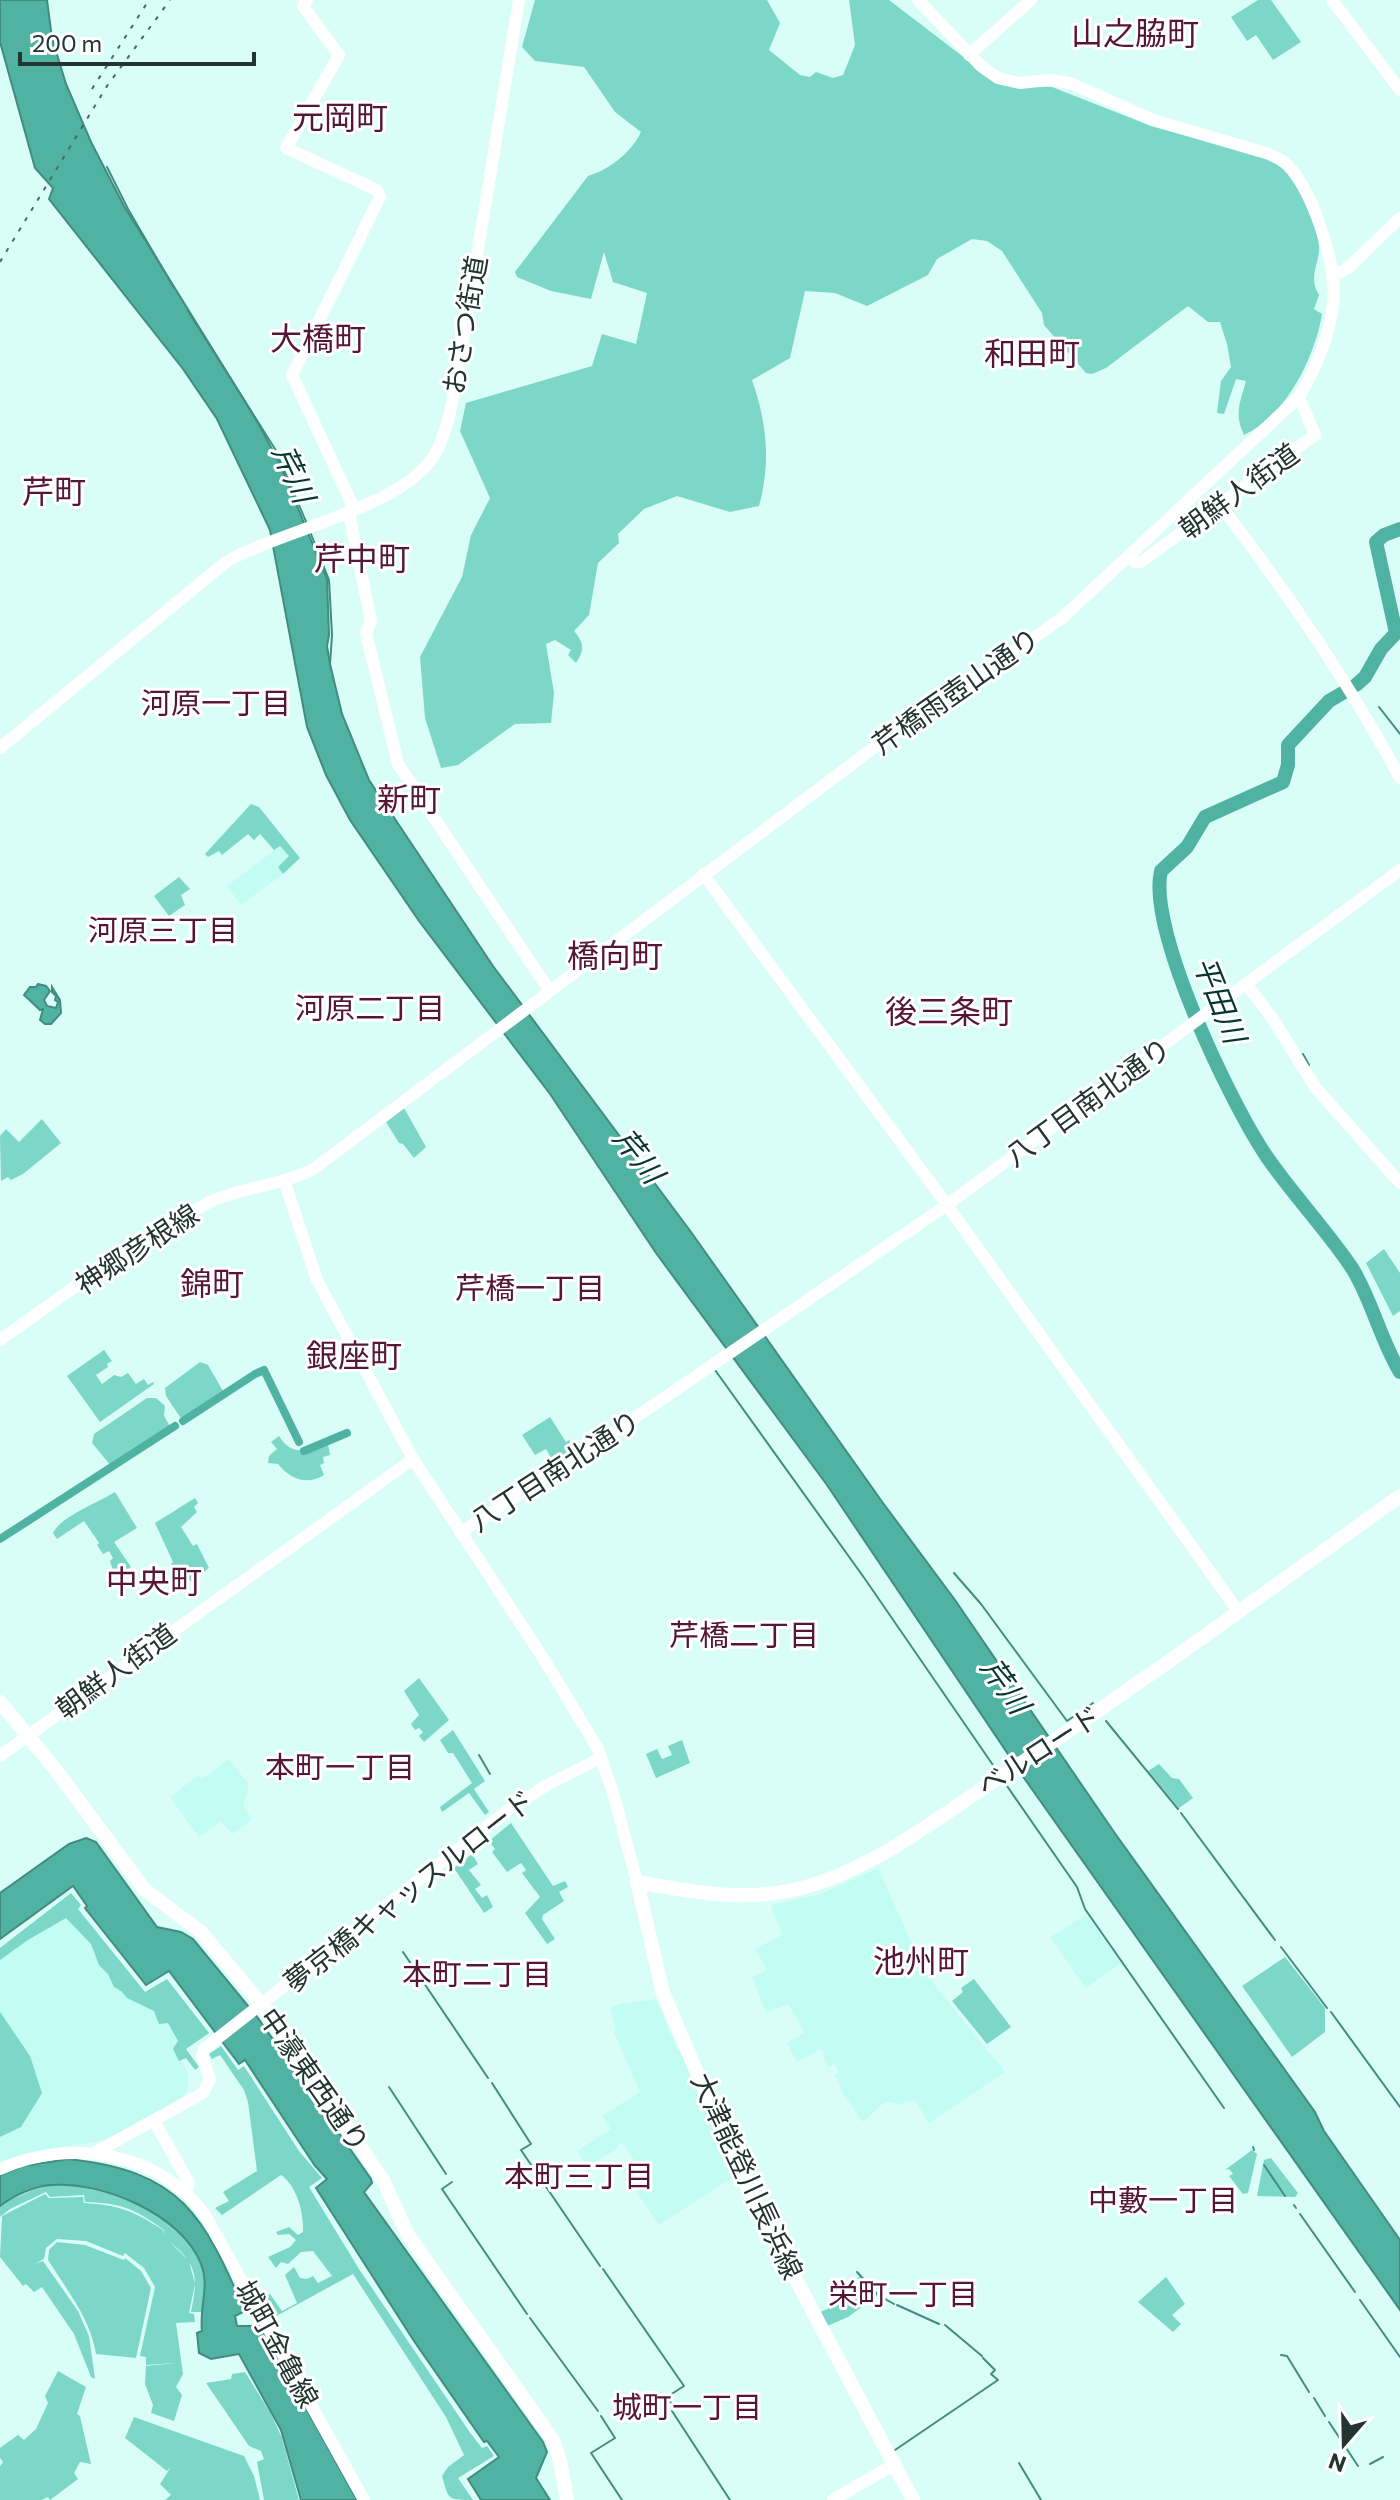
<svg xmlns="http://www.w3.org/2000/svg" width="1400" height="2500" font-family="Commissioner,'Noto Sans JP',sans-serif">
<rect width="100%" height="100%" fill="#d9fef7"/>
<!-- built -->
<g fill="#c3fcf2">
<path d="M280,846L290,857L278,867L283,874L241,905L227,886Z"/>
<path d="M229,1759L249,1785L243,1806L252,1819L232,1834L221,1821L199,1837L170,1797L199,1775L202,1779Z"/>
<path d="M878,1868L925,1973L1005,2072L929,2123L915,2100L899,2104L886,2101L863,2122L844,2095L835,2075L839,2073L835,2064L828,2067L821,2049L797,2062L787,2043L805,2032L788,2004L766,2012L752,1977L767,1970L755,1949L782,1935L771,1905L821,1894Z"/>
<path d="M67,1906L140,1992L184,2033L186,2050L182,2061L188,2075V2086L183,2099L140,2125L100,2141L28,2153L0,2164V1954Z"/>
<path d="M1086,1915L1121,1963L1086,1988L1051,1939L1052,1936Z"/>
<path d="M656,1999L678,2051H681L733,2177L659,2225L622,2170L635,2161L621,2142L615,2150L588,2167L577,2151L611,2129L602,2116L640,2092L614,2032L616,2030L610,2008L620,2004Z"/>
</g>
<!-- green -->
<g fill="#7dd7c8">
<path d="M535,0H767L780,23L769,50L800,75L810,77L816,72L833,78L843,75L855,45L849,0H889L1000,85L1052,87L1151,126L1265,157C1271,159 1278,162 1282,166C1298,179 1321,231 1319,252C1317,267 1309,280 1319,295L1314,309L1322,314C1315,357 1286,416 1244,435C1234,415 1240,402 1246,381L1236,379L1224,414L1217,413L1221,381L1231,367L1227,344L1220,322H1208L1188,306L1106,368L1092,374L1086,373L1044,325L1042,313L1002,251L987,241L972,239L937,259L928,275L867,306L835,293L805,291L790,358L752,380C767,423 771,462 759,506L730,512L677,496L644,509L618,534L619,543L598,563L589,615L574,631C584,643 585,649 576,663L568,655L571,650L555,640L546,644L554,693L551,723L515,724L458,765L441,768L425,718L420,657L462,577L471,535L490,498L460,431L466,403L592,366L602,334L636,344L647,293L613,282L604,252L591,299L551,291L517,277L515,272L588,176C610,169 631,153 641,132L615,112L584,67L535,61L522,47Z"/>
<path d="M1258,0H1271L1301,42L1273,60L1256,35L1247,41L1231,17Z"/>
<path d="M251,804L259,807L300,858L283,874L278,867L289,856L280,846L274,850L260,834L254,840L248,834L222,855L219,851L208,857L205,854Z"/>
<path d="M179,877L190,889L181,895L185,905L169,916L154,896Z"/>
<path d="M404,1108L426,1147L414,1158L403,1144L399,1143L386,1122Z"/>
<path d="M42,1119L61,1143L23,1174L11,1180L8,1177L1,1181L0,1136L6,1129L19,1142Z"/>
<path d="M1384,1249L1400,1273V1311L1393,1316L1366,1263Z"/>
<path d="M104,1350L112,1361L107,1364L108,1367L96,1375L102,1384L114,1375L121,1377L128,1373L136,1384L144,1379L148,1385L153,1382L154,1384L100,1422L67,1376Z"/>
<path d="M200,1362L208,1365L223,1391L182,1420L166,1396L165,1388Z"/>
<path d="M147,1398H156L165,1406L164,1416L170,1426L111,1466L92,1443L94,1434Z"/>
<path d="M550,1417L566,1442L569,1440L577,1452L556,1466L546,1449L535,1455L522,1435Z"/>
<path d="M279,1436C291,1457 309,1451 328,1444L330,1455L323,1457L324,1463L320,1465L324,1475C307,1486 290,1479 278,1464L268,1463L269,1456L277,1449L271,1442Z"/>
<path d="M115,1492L137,1528L114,1542L131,1567L115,1577L110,1561L113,1558L109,1551L103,1554L97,1545L99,1543L84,1521L57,1539L53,1533C61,1516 98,1503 115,1492Z"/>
<path d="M195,1498L198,1503L194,1507L197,1512L181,1527L193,1546L197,1544L209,1568L191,1582L186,1575L180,1578L171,1564L173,1562L155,1523Z"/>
<path d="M419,1678L449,1720L424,1742L419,1736L423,1732L419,1728L415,1730L411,1724L419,1715L404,1691Z"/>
<path d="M453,1730L485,1781L474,1789L489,1812L485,1815L469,1793L442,1812L440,1807L472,1783L453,1753H448L440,1740Z"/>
<path d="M682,1740L690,1763L656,1778L646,1754L657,1749L662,1759L672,1755L668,1746Z"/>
<path d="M1159,1764L1172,1778L1179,1779L1193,1798L1179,1808L1148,1771Z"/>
<path d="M511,1823L553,1886L565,1881L568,1887L559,1892L564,1901L543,1915L542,1919L555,1939L547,1944L525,1913L540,1897L522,1873L526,1870L521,1863L507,1872L492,1852L495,1849L489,1841Z"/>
<path d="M472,1854L478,1864L469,1870L481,1885L475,1889L482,1898L487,1895L493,1907L484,1913L454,1868Z"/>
<path d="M71,1893L81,1905L78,1909L145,1992L167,1979L209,2033L186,2049L199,2067L195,2070L186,2058L179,2061L173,2049L178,2041L168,2023L159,2024L154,2011L127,1998L121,1991L114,1987L108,1974L99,1965L91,1944L66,1918L28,1940L0,1960V1948Z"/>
<path d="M1285,1957L1325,2008V2032L1292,2057L1242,1986Z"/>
<path d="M974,1979L1011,2027L987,2044L952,2001L963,1992L961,1988Z"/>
<path d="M0,2012L30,2056L42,2093L21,2127L0,2137Z"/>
<path d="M221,2046L238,2070L244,2066L299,2151L322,2178L309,2187L359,2269L471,2434L482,2448L487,2446L494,2456L458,2478L473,2500C447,2500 449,2500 442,2476L448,2467L464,2455L446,2417L353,2274L269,2320L258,2300L270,2294L282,2311L297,2303L285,2275L294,2267L300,2278L307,2279L313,2276L318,2283L332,2276L313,2251L301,2252L288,2264L281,2262L276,2268L268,2257L290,2247L296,2240L289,2234L278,2235L276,2232L289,2227L298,2235L303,2232C304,2213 297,2186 281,2175L222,2215L215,2208L229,2201L223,2192L257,2171L248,2102L244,2090L220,2055L212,2059L209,2054Z"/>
<path d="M1252,2150L1257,2154L1248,2193L1243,2194L1229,2176L1233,2174L1229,2169L1225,2170Z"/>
<path d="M1271,2158L1298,2193L1295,2197L1257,2196L1264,2160Z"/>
<path d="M53,2184C105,2187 179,2209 201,2263C208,2279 204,2296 202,2312H191C198,2278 198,2265 170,2242L189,2261L195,2284L189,2313L194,2314L195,2322L176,2323L183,2374L176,2387L182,2395L174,2421L151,2413L153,2405L145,2384L146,2366L175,2363L146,2365V2357L140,2356L155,2287L144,2268L125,2253L123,2256L86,2241L57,2239L46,2248L44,2259L35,2264L43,2261L78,2311L89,2336L95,2379L91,2377L74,2334L42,2287L34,2292L26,2284L23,2286L0,2257L2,2216L45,2194L49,2198L83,2197L84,2203C119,2205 134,2211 163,2230V2234L164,2230C135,2209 122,2203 85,2202L84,2195L50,2197L46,2192L10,2209L0,2217V2206L3,2203L35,2189Z"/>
<path d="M57,2242L85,2245L124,2260L125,2258L141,2271L151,2288L136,2358L96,2354C90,2318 67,2290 48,2260L49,2250Z"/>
<path d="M860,2276L878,2295L848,2317L825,2327L818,2313L850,2299L847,2288Z"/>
<path d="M1166,2277L1185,2304L1172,2315L1181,2324L1173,2332L1138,2302Z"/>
<path d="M58,2371L86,2387L77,2414L80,2416L91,2464L80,2462L74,2473L78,2479L50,2500L48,2497L41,2500H0V2466L3,2462L0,2458V2448L18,2435L24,2440L36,2429L48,2403L45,2396Z"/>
<path d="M245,2372L271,2414L282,2438L299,2500H264L257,2462L264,2459L261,2451L249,2446L206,2383L231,2379L232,2374Z"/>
<path d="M134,2417L244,2456L254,2476L260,2500H165L171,2495L160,2484L171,2467L167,2471L125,2438Z"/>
</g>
<!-- water -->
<g fill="#4fb2a3" stroke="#428c81" stroke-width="2">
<path d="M0,0H47L52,38L66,84L91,142L124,206L254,416L279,462L327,579L329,635L327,646L330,664L342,714L369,780L493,966L691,1232L883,1503L955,1600L1114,1832L1315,2112L1324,2131L1400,2240V2310L1024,1778L827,1485L656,1253L550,1094L419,921L350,820L326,775L307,727L270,530L217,419L183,369L49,199L53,188L35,168L0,42Z"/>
<path d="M38,984L46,986L50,991L44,1000L47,1006L56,1008L58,1002L55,1000L56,996L52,992V987L60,1000L61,1013L51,1024H45L40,1020L43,1009L40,1010L24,995L30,987H36Z"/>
<path d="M86,1838L96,1842L157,1927L181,1932L193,1939L258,2018L371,2179L372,2183L364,2192L543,2442L547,2452L536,2478L550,2500H481L468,2479L499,2457L487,2441L484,2442L414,2341L316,2188L327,2179L315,2166L245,2060L239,2064L169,1971L146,1985L85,1908L87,1906L73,1886L0,1939V1893L69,1844Z"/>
<path d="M68,2159C182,2171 203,2215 245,2311L235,2316L237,2326H260L357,2500H301L281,2430L239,2354L211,2359L199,2353L197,2333L202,2331C199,2308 210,2286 201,2264C182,2214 101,2181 51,2185C34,2186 13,2196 0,2206V2175L23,2166Z"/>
</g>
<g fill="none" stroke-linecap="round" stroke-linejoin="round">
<!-- stream -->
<g stroke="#428c81" stroke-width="2">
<path d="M107,167L128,209L174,288"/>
<path d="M188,311L275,449L307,524"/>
<path d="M311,534L329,580L332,635L330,664"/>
<path d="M1343,693L1345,697"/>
<path d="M1379,707L1400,734"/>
<path d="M1303,1054L1309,1065"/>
<path d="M715,1370L865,1579L995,1768"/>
<path d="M954,1573L981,1604L1067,1721L1093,1703"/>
<path d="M1106,1721L1178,1809"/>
<path d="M479,1755L490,1774"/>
<path d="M1007,1786L1077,1887L1085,1909L1224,2108"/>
<path d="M1181,1813L1275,1940"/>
<path d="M1281,1947L1327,2008"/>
<path d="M403,1952L488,2078"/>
<path d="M1331,2012L1400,2107"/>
<path d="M492,2083L531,2144L521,2150L600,2266"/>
<path d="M389,2087L446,2174"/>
<path d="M1253,2147L1254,2150"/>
<path d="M1264,2165L1285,2196"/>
<path d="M452,2182L442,2189L527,2314"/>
<path d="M1294,2205L1296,2208"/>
<path d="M1300,2214L1355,2292"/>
<path d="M603,2269L684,2386L667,2397L672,2404"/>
<path d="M857,2272L878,2295L894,2304"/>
<path d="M1360,2300L1400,2357"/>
<path d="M897,2305L939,2324"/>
<path d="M530,2318L598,2411"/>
<path d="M945,2325L982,2356"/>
<path d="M1281,2355L1287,2356L1309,2392"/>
<path d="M1314,2398L1325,2416"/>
<path d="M672,2411L730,2500"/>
<path d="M601,2416L615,2438L591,2453L622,2500"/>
<path d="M1329,2422L1358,2466"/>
<path d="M895,2450L998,2380L991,2374L995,2370L983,2358"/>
<path d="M1019,2463L1041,2500"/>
<path d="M1370,2464L1383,2457"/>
</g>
<!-- canal -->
<g stroke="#4fb2a3" stroke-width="8">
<path d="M255,1374L264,1370L299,1442"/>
<path d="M183,1421L252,1376"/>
<path d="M304,1451L347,1433"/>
<path d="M0,1539L175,1426"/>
</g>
<!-- river -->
<g stroke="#4fb2a3" stroke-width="14">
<path d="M1356,685L1365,677L1381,649L1396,633L1376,542L1384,535L1400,529"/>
<path d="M1346,691L1329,701L1288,745V765L1283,782L1205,817L1187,847L1161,871C1147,930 1232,1106 1267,1157C1293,1195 1326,1229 1352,1268C1372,1300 1380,1339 1400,1372"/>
</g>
<!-- secondary -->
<g stroke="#fff" stroke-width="12">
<path d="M307,0L303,6L339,55L286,148L377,190L380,197L292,375L351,502L350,518L371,621L366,633L398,764L549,990"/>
<path d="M1332,0L1400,90"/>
<path d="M969,55L1031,0"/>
<path d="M1332,277L1349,267L1400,218"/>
<path d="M1220,505C1286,591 1349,682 1400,778"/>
<path d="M1129,556L1135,562H1141L1315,435L1299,397"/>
<path d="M0,748L226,562C280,530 404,508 435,454C448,431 452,402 457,377L519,0"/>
<path d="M703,874L939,1194L1238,1611"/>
<path d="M1247,985L1273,1019L1315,1087L1400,1183"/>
<path d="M284,1180L317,1280L413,1459L545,1661L598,1749L614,1796L637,1882"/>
<path d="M0,1340C68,1293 136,1239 210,1202C244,1186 282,1186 315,1168L880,743L1061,619L1299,397C1316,368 1329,338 1333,305C1338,268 1315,199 1292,170C1285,161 1276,157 1266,153L1153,120L1070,83L1049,80L1020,83L998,78L981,66L918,0"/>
<path d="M460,1533L620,1428L947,1205L1400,870"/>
<path d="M0,1756L413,1459"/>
<path d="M154,2121L189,2183L186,2191"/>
<path d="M96,2152L203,2093L210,2079L202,2056L204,2049L508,1810L547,1785L601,1758"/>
<path d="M0,2169C69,2138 159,2151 205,2215L364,2500"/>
<path d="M833,2500L893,2465"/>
</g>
<!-- primary -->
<g stroke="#fff" stroke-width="14">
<path d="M0,1702L56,1770L144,1889L201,1932L262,2005L383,2180L408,2235L553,2440L560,2460L567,2500"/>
<path d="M913,2500L742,2178L663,1993L637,1882C688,1891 740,1902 793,1890C866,1874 932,1822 994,1781C1132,1690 1266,1592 1400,1496"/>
</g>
<!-- rail -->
<g stroke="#4e6661" stroke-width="2" stroke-dasharray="4 8" stroke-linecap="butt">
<path d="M92,89L149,0"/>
<path d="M0,262L107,86L170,0"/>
</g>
</g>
<g text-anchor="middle" stroke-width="6" stroke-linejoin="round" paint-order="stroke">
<!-- street labels -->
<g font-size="28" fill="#223531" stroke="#fff">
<text transform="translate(465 325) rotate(-80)" y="10">おさつ街道</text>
<text transform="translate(1239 491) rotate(-36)" y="10">朝鮮人街道</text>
<text transform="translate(956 691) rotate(-35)" y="10">芹橋雨壺山通り</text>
<text transform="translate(1088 1102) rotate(-36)" y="10">八丁目南北通り</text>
<text transform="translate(137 1249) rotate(-33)" y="10">神郷彦根線</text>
<text transform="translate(555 1471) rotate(-33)" y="10">八丁目南北通り</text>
<text transform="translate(116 1671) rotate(-36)" y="10">朝鮮人街道</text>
<text transform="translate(1039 1751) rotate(-33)" y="10">ベルロード</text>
<text transform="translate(409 1891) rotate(-38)" y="10">夢京橋キャッスルロード</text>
<text transform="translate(314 2080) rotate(55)" y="10">中濠東西通り</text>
<text transform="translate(747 2176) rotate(65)" y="10">大津能登川長浜線</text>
<text transform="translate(277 2344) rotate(61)" y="10">城町金亀線</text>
</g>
<!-- water labels -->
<g font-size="30" font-style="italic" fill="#063630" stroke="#fff">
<text transform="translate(293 474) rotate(66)" y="10">芹川</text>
<text transform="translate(1219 1000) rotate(68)" y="10">平田川</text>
<text transform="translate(638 1156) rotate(52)" y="10">芹川</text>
<text transform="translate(1005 1686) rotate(55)" y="10">芹川</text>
</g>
<!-- neighbourhood labels -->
<g font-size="30" fill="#551638" stroke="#fff">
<text x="216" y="714">河原一丁目</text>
<text x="163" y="941">河原三丁目</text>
<text x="370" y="1019">河原二丁目</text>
<text x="530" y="1299">芹橋一丁目</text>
<text x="744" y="1646">芹橋二丁目</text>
<text x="340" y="1778">本町一丁目</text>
<text x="477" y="1985">本町二丁目</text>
<text x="579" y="2187">本町三丁目</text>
<text x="1163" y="2211">中藪一丁目</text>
<text x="903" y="2305">栄町一丁目</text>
<text x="687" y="2418">城町一丁目</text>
</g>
<!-- quarter labels -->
<g font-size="32" fill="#551638" stroke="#fff">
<text x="1135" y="45">山之脇町</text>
<text x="340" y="129">元岡町</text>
<text x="318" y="350">大橋町</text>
<text x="1032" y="365">和田町</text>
<text x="54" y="503">芹町</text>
<text x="362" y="570">芹中町</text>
<text x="409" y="811">新町</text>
<text x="615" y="967">橋向町</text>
<text x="949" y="1023">後三条町</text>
<text x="212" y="1295">錦町</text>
<text x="354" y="1367">銀座町</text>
<text x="154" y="1593">中央町</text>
<text x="921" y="1973">池州町</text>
</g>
</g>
<!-- north arrow -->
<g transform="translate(1344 2444) rotate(200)" stroke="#ffffff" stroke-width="6" paint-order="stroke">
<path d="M0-6L14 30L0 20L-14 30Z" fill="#223531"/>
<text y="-12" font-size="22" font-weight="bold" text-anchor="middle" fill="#223531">N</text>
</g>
<!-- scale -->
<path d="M20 52v12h234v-12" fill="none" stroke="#223531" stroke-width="4"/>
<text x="32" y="52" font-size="24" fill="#223531" stroke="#ffffff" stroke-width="6" paint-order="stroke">200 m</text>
</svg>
